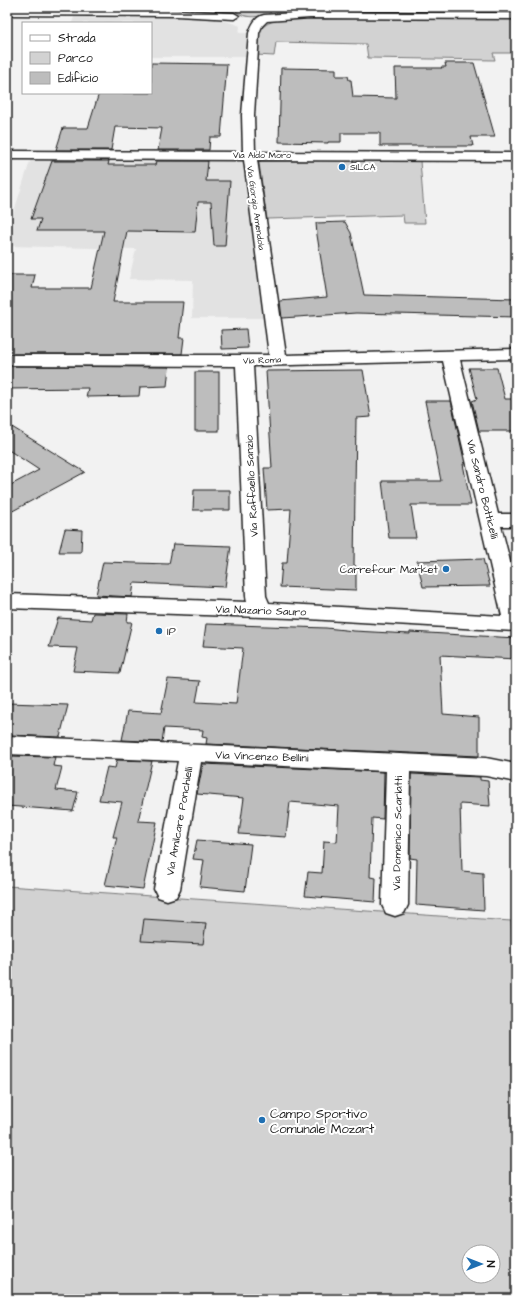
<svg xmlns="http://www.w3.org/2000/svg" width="523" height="1306" font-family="'Architects Daughter',sans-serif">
<rect width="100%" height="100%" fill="#f2f2f2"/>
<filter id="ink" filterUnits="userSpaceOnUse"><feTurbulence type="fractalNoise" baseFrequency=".025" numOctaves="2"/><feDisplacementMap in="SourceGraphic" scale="8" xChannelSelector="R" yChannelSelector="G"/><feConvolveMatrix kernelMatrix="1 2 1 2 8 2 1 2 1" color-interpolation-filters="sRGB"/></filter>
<g filter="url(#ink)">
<!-- built -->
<g fill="#e2e2e2">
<path d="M74,17L210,18L222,20L238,25L240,26L239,33H254L252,57H151V23H72Z"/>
<path d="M32,155H248L271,318H192L193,280L129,279L136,249L7,246V233Z"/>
</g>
<!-- green -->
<g fill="#d2d2d2" stroke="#777" fill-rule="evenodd">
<path d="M242,7H265L271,10V12C263,18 243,19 236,11Z"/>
<path d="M298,18L516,19V53H493L495,60L368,58L366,44L276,42L274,56L256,55C256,49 256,42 258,36C262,19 284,19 298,18Z"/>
<path d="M264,158L420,161L425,223H404L403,215L267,219L259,163Z"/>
<path d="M7,886L511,921L516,988V1299H7ZM469,1252H493V1276H469Z"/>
</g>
<!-- building -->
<g fill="#bdbdbd" stroke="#1c1c1c">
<path d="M151,63L227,64L221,137H210L209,150H158L162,128L115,127L111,150H56L63,128H88L99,93H151Z"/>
<path d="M445,63H474L495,137H471L473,146H380V133H341V142H328V143L279,142L281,68L336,69V76H348L349,80H351L353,97L396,98L395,68H442L441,67H446Z"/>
<path d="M52,161H109L108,165H155L156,161H208L206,181H230L225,246H214L211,202H198L195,232L127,231L113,302H183L179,338H184L182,354H7V286L10,275H35L32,288H91L104,231H37L41,219H31Z"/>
<path d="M345,222L351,233L364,295L516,299V317L356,313L282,318L280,301L327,297L317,235L316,223Z"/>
<path d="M246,329L248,348L222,349L221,330Z"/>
<path d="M7,366L169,367L167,386L140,387L139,396L86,397L88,388L7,389Z"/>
<path d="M469,368H497L505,399H516V431H479L472,401L477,399Z"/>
<path d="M363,370L371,417L356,418L354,565L356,566V590L280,587L282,563H287L291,509L267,510L264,468H272L266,371Z"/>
<rect x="195" y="372" width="24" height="59"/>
<path d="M425,401H451L465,464H463L471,505H411L416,538H389L382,481H441Z"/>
<path d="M7,424L85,472L7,514V487L39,470L7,449Z"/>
<path d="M194,490H230V510H193Z"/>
<path d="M65,529L82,530L81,552H59Z"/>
<path d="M173,544L231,546L225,587L134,583L132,597L96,595L103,562L169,564Z"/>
<path d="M483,559L490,586L423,587L417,561Z"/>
<path d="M93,613L128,614L127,622H132L120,673L73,671L78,648L49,647L58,618L91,620Z"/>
<path d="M206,624L326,628L354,631L410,634V632L516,638V659L440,655L443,714L479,717V756L206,744L207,738L202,737L203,730L164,728L162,742L122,740L128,711L161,713L168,679L200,681L196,702L236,704L243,648L203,646Z"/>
<path d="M7,703L68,705L60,737L7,735Z"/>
<path d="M7,756L55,757L53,766L62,767L56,790L78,792L73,811L7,806Z"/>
<path d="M117,760L152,761L138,821L157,822L143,889L105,885L117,837H113L122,802L99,800L107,767L115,768Z"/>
<path d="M203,764L384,772L383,819L372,818L370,877L376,878L375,902L305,896L308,872L322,873L324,841L337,842L339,806L290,802L286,837L239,834L244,798L197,794Z"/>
<path d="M411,774L480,777V780L488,781L490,806L460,804L462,871L483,873L484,910L416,905L417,859L410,858Z"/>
<path d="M197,840L251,844L245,891L200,887L204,860L193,859Z"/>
<path d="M144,919L206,923L203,944L141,941Z"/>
</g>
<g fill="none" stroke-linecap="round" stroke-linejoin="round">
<defs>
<g id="minor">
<path d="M7,9L177,10L234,13L239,16L234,19L177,16L7,15Z"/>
<path d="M310,12L516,13V19L310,18L267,21L262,26L259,33L254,115L255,152L516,153V161L257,160L286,355L516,349V359L460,360L498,514H516V526H501L516,585V631L291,618L7,608V594L247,602L246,596L236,366L7,365V355H269L244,160L7,159V151L243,152L242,115L249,33C252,25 255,17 264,15ZM443,361L502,616L269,603L266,596L253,366Z"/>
<path d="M7,736L486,758L516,764V782L486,776L410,772L408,905L404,913L395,916L386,913L382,905L386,771L201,762L180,889L176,897L167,900L158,897L154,889L178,761L7,754Z"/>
</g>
</defs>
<!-- minor casing -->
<use href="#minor" stroke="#1c1c1c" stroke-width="3"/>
<!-- minor -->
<use href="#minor" fill="#fff" fill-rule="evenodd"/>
</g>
</g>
<!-- markers -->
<g fill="#1f6fb2" stroke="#fff" stroke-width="1.5">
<circle cx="342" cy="167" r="4"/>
<circle cx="446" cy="569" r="4"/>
<circle cx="159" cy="631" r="4"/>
<circle cx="262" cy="1120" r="4"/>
</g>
<g text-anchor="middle" stroke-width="4" stroke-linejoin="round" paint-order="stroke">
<!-- far-street labels -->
<g font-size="9" fill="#1c1c1c" stroke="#fff">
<text x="262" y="158">Via Aldo Moro</text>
<text transform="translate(256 208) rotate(82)" y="3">Via Giorgio Amendola</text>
<text transform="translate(262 360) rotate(-2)" y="3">Via Roma</text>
</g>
<!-- far-poi labels -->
<g font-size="9" fill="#1c1c1c" stroke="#fff" text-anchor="start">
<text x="350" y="170">SILCA</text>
</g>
<!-- street labels -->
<g font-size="11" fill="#1c1c1c" stroke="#fff">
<text transform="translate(251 486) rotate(-93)" y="4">Via Raffaello Sanzio</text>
<text transform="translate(483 489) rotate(76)" y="4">Via Sandro Botticelli</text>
<text transform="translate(261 610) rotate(2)" y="4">Via Nazario Sauro</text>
<text transform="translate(262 756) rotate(2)" y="4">Via Vincenzo Bellini</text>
<text transform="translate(179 821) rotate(-80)" y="4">Via Amilcare Ponchielli</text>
<text transform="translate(397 833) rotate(-89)" y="4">Via Domenico Scarlatti</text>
</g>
<!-- poi labels -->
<g font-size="11" fill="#1c1c1c" stroke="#fff" text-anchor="end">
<text x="438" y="573">Carrefour Market</text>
<text x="167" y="635" text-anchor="start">IP</text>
</g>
<!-- near-poi labels -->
<g font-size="13" fill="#1c1c1c" stroke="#fff" text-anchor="start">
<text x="270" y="1118">Campo Sportivo<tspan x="270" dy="15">Comunale Mozart</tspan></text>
</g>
</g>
<!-- margin -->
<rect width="523" height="1306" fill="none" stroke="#fff" stroke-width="24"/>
<rect x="12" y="12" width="499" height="1282" fill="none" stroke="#1c1c1c" stroke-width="1.5" filter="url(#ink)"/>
<!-- legend -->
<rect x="22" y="22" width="130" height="72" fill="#ffffff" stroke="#a4a4a4"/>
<rect x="30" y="35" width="20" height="6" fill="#ffffff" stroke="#a4a4a4"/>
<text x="58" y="42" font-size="12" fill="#1c1c1c">Strada</text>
<rect x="30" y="52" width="20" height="12" fill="#d2d2d2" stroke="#a4a4a4"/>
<text x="58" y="62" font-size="12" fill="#1c1c1c">Parco</text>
<rect x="30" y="72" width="20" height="12" fill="#bdbdbd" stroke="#a4a4a4"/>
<text x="58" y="82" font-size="12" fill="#1c1c1c">Edificio</text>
<!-- north arrow -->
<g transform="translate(481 1264) rotate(90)"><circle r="19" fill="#ffffff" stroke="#a4a4a4"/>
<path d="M0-3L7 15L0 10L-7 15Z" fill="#1f6fb2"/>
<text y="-6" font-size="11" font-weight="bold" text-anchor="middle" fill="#1c1c1c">N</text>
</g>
</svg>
